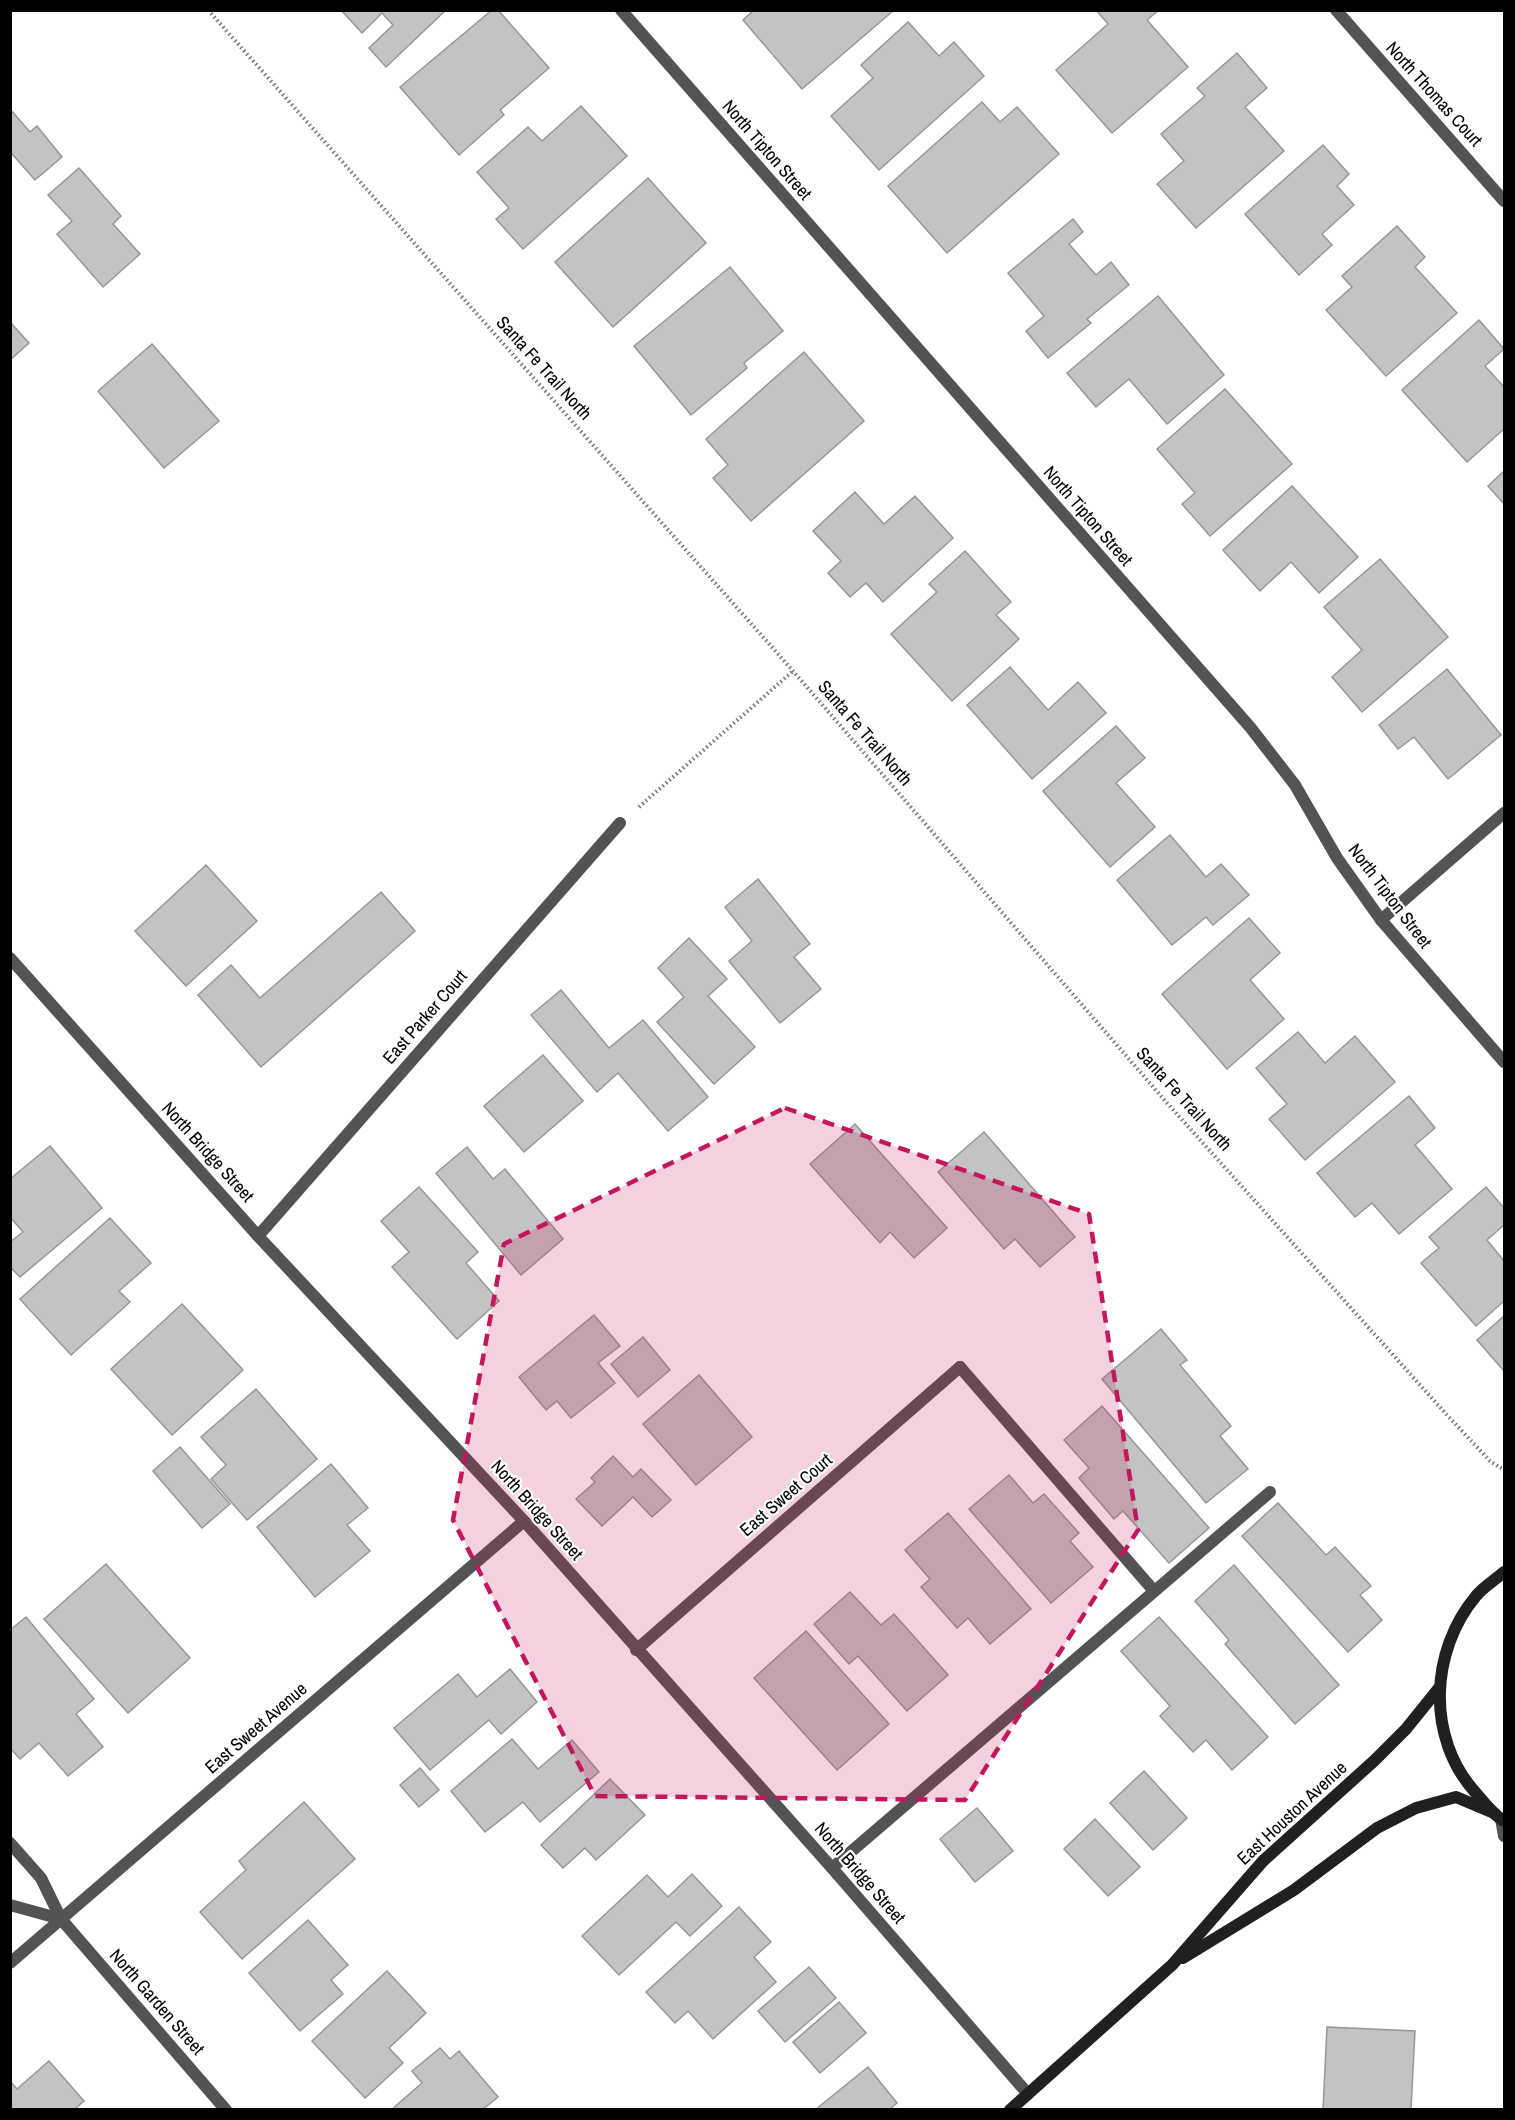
<svg xmlns="http://www.w3.org/2000/svg" width="1515" height="2120" font-family="'Archivo Narrow',sans-serif">
<rect width="100%" height="100%" fill="#fff"/>
<!-- building -->
<g fill="#c3c3c3" stroke="#979797" stroke-width="1.5">
<path d="M341,10H446L386,67L369,48L393,25L382,13L362,33Z"/>
<path d="M492,10H498L549,68L500,110L504,115L459,155L400,87Z"/>
<path d="M754,10H894L802,89L743,20Z"/>
<path d="M1096,10H1159L1147,20L1188,67L1112,133L1056,70L1108,24Z"/>
<path d="M908,22L939,56L954,42L984,76L879,170L831,116L873,78L861,65Z"/>
<path d="M1237,53L1267,88L1245,107L1284,151L1196,228L1157,184L1184,161L1161,134L1205,96L1197,88Z"/>
<path d="M982,102L1000,122L1017,107L1059,154L947,253L888,186Z"/>
<path d="M581,106L627,156L523,249L496,219L509,208L477,172L528,127L542,141Z"/>
<path d="M10,109L30,132L37,126L62,157L35,180L12,154L10,155Z"/>
<path d="M1323,145L1349,174L1337,186L1354,205L1322,234L1332,245L1299,275L1245,214Z"/>
<path d="M79,168L121,216L113,224L140,254L103,287L57,234L72,221L48,195Z"/>
<path d="M648,178L706,243L613,327L555,262Z"/>
<path d="M1073,219L1083,232L1069,244L1096,275L1111,262L1129,285L1087,319L1091,323L1048,358L1026,331L1044,316L1008,273Z"/>
<path d="M1397,226L1425,257L1415,267L1457,313L1386,376L1326,310L1352,287L1342,276Z"/>
<path d="M730,267L783,331L744,363L747,368L691,415L634,346Z"/>
<path d="M1158,296L1224,375L1167,424L1129,379L1096,407L1067,373Z"/>
<path d="M1479,320L1504,349L1485,366L1504,387V429L1467,462L1402,390Z"/>
<path d="M10,322L29,343L10,360Z"/>
<path d="M152,344L219,421L164,468L98,391Z"/>
<path d="M804,352L864,421L751,521L713,478L728,465L706,439Z"/>
<path d="M1225,389L1292,464L1210,536L1182,504L1195,493L1157,449Z"/>
<path d="M1504,471V504L1488,486Z"/>
<path d="M1292,486L1358,557L1319,593L1291,562L1260,591L1223,550Z"/>
<path d="M855,492L884,524L915,496L953,538L883,602L866,583L850,597L828,573L841,561L813,531Z"/>
<path d="M965,551L1011,602L996,615L1019,639L952,701L891,634L937,592L929,584Z"/>
<path d="M1380,559L1448,637L1362,712L1332,677L1362,650L1324,607Z"/>
<path d="M1010,667L1048,710L1078,682L1106,713L1032,779L967,705Z"/>
<path d="M1447,669L1501,735L1448,779L1414,737L1398,749L1379,725Z"/>
<path d="M1116,726L1145,758L1116,783L1155,827L1110,867L1043,791Z"/>
<path d="M1170,835L1206,877L1221,864L1249,895L1213,925L1206,917L1172,945L1117,880Z"/>
<path d="M206,865L257,921L186,986L135,931Z"/>
<path d="M758,879L810,944L794,957L821,989L780,1023L729,961L752,941L725,907Z"/>
<path d="M381,892L415,931L261,1067L198,995L231,965L260,998Z"/>
<path d="M1249,918L1280,953L1250,980L1284,1019L1227,1069L1162,994Z"/>
<path d="M689,938L727,979L708,996L755,1047L714,1084L657,1022L684,997L658,968Z"/>
<path d="M561,990L609,1048L643,1020L708,1097L668,1131L618,1073L597,1092L531,1015Z"/>
<path d="M1298,1032L1325,1063L1355,1036L1395,1082L1305,1160L1269,1119L1287,1104L1256,1068Z"/>
<path d="M543,1055L583,1101L524,1152L484,1106Z"/>
<path d="M1409,1096L1435,1128L1415,1145L1452,1189L1399,1234L1372,1203L1355,1217L1317,1173Z"/>
<path d="M855,1124L947,1228L914,1258L890,1232L880,1243L810,1164Z"/>
<path d="M984,1132L1075,1237L1040,1267L1015,1239L1004,1249L938,1172Z"/>
<path d="M50,1146L102,1208L20,1277L10,1267V1242L23,1232L10,1217V1179Z"/>
<path d="M467,1147L493,1179L505,1169L563,1239L521,1275L436,1173Z"/>
<path d="M419,1187L478,1252L466,1263L499,1301L457,1339L392,1267L409,1252L381,1221Z"/>
<path d="M1486,1187L1504,1208V1225L1487,1240L1504,1261V1301L1476,1326L1421,1263L1439,1248L1429,1237Z"/>
<path d="M110,1218L151,1263L119,1291L130,1302L71,1355L20,1299Z"/>
<path d="M182,1304L243,1370L172,1435L111,1369Z"/>
<path d="M594,1315L620,1346L598,1363L615,1383L571,1418L557,1401L546,1410L519,1377Z"/>
<path d="M1504,1316V1371L1477,1340Z"/>
<path d="M1161,1329L1187,1360L1180,1365L1231,1426L1220,1436L1248,1469L1206,1503L1102,1379Z"/>
<path d="M643,1337L670,1370L638,1397L611,1364Z"/>
<path d="M699,1375L752,1437L696,1485L643,1424Z"/>
<path d="M256,1389L317,1459L247,1520L211,1479L226,1465L201,1437Z"/>
<path d="M1102,1406L1209,1528L1169,1563L1123,1511L1114,1519L1079,1478L1089,1468L1064,1440Z"/>
<path d="M180,1447L230,1504L202,1528L153,1471Z"/>
<path d="M613,1456L633,1477L641,1469L671,1500L652,1517L633,1497L602,1526L576,1499L595,1482L591,1478Z"/>
<path d="M331,1464L368,1508L347,1525L370,1551L315,1597L257,1527Z"/>
<path d="M1009,1475L1033,1503L1044,1494L1079,1533L1070,1541L1093,1567L1051,1603L969,1509Z"/>
<path d="M1278,1503L1326,1555L1335,1547L1371,1586L1360,1595L1382,1620L1348,1652L1242,1536Z"/>
<path d="M948,1513L1031,1609L990,1644L968,1618L957,1628L921,1587L930,1579L905,1550Z"/>
<path d="M106,1564L190,1658L128,1713L44,1619Z"/>
<path d="M1234,1565L1339,1685L1295,1724L1225,1644L1229,1640L1195,1601Z"/>
<path d="M850,1592L881,1625L894,1614L948,1675L907,1711L858,1656L849,1664L814,1624Z"/>
<path d="M26,1617L94,1699L76,1714L103,1747L68,1776L39,1743L20,1759L10,1748V1630Z"/>
<path d="M1159,1617L1268,1737L1232,1770L1206,1740L1193,1752L1160,1716L1170,1706L1121,1651Z"/>
<path d="M806,1631L889,1724L837,1770L754,1678Z"/>
<path d="M510,1669L537,1702L501,1734L489,1720L430,1770L394,1728L458,1674L477,1697Z"/>
<path d="M512,1739L538,1769L572,1740L599,1772L540,1822L523,1802L485,1832L451,1791Z"/>
<path d="M420,1768L439,1790L419,1807L400,1785Z"/>
<path d="M1144,1771L1187,1818L1153,1850L1110,1803Z"/>
<path d="M610,1779L645,1815L596,1860L585,1848L563,1868L541,1845Z"/>
<path d="M304,1802L355,1859L242,1959L200,1912L246,1870L239,1861Z"/>
<path d="M977,1808L1013,1851L975,1882L940,1839Z"/>
<path d="M1095,1819L1140,1867L1108,1896L1064,1849Z"/>
<path d="M692,1874L722,1906L690,1936L676,1922L619,1975L582,1936L647,1875L668,1897Z"/>
<path d="M739,1907L771,1942L754,1957L776,1982L713,2039L688,2011L675,2023L646,1992Z"/>
<path d="M308,1920L348,1965L331,1980L343,1994L300,2031L249,1973Z"/>
<path d="M809,1967L836,1998L785,2042L758,2011Z"/>
<path d="M387,1971L426,2013L389,2048L403,2063L365,2098L312,2041Z"/>
<path d="M839,2002L866,2033L820,2073L793,2042Z"/>
<path d="M1327,2027L1415,2031L1411,2110H1323Z"/>
<path d="M440,2048L450,2059L459,2051L498,2097L482,2110H391L422,2083L412,2071Z"/>
<path d="M49,2061L84,2101L74,2110H10V2081L17,2089Z"/>
<path d="M868,2067L897,2103L889,2110H815Z"/>
</g>
<g fill="none" stroke-linecap="round" stroke-linejoin="round">
<!-- path -->
<g stroke="#757575" stroke-width="4" stroke-dasharray="1.5 3" stroke-linecap="butt">
<path d="M208,10L793,671L1167,1103L1447,1415L1490,1461L1504,1470"/>
<path d="M639,807L793,671"/>
</g>
<!-- service -->
<g stroke="#535353" stroke-width="12">
<path d="M960,1367L1154,1591"/>
<path d="M832,1868L1270,1492"/>
</g>
<!-- minor -->
<g stroke="#535353" stroke-width="12">
<path d="M621,10L1250,727L1295,785L1337,858L1381,920L1504,1062"/>
<path d="M1336,10L1504,201"/>
<path d="M1381,920L1504,813"/>
<path d="M258,1236L620,823"/>
<path d="M636,1650L960,1367"/>
<path d="M1501,1819L1504,1836"/>
<path d="M10,1843L41,1878L61,1919L226,2110"/>
<path d="M10,1905L61,1919"/>
<path d="M10,1963L524,1521"/>
</g>
<!-- tertiary -->
<path stroke="#535353" stroke-width="12" d="M10,958L258,1236L524,1521L832,1868L1028,2094"/>
<!-- secondary -->
<g stroke="#202020" stroke-width="12">
<path d="M1504,1572C1495,1580 1483,1587 1476,1596C1430,1651 1426,1737 1475,1792C1484,1802 1492,1814 1504,1821"/>
<path d="M1183,1958L1294,1890L1377,1828L1416,1808L1456,1797L1494,1813"/>
<path d="M1010,2110L1172,1965L1263,1861L1375,1760L1406,1729L1439,1688"/>
</g>
</g>
<!-- marked area -->
<path fill="#c2185b" fill-opacity="0.2" stroke="#c2185b" stroke-width="4.5" stroke-dasharray="12 8" stroke-linejoin="round" d="M785,1108L1089,1214L1138,1530L965,1800L595,1796L453,1520L504,1244Z"/>
<g text-anchor="middle" stroke-width="4.5" stroke-linejoin="round" paint-order="stroke">
<!-- street labels -->
<g font-size="18" fill="#000" stroke="#fff">
<text transform="translate(1434 94) rotate(48)" y="6">North Thomas Court</text>
<text transform="translate(767 150) rotate(49)" y="6">North Tipton Street</text>
<text transform="translate(544 368) rotate(48)" y="6">Santa Fe Trail North</text>
<text transform="translate(1088 516) rotate(49)" y="6">North Tipton Street</text>
<text transform="translate(865 733) rotate(49)" y="6">Santa Fe Trail North</text>
<text transform="translate(1390 896) rotate(53)" y="6">North Tipton Street</text>
<text transform="translate(425 1017) rotate(-49)" y="6">East Parker Court</text>
<text transform="translate(1184 1099) rotate(48)" y="6">Santa Fe Trail North</text>
<text transform="translate(208 1152) rotate(48)" y="6">North Bridge Street</text>
<text transform="translate(786 1495) rotate(-41)" y="6">East Sweet Court</text>
<text transform="translate(537 1510) rotate(48)" y="6">North Bridge Street</text>
<text transform="translate(256 1728) rotate(-41)" y="6">East Sweet Avenue</text>
<text transform="translate(1292 1813) rotate(-43)" y="6">East Houston Avenue</text>
<text transform="translate(860 1873) rotate(49)" y="6">North Bridge Street</text>
<text transform="translate(157 2002) rotate(49)" y="6">North Garden Street</text>
</g>
</g>
<!-- border -->
<rect width="1515" height="2120" fill="none" stroke="#000000" stroke-width="24"/>
</svg>
